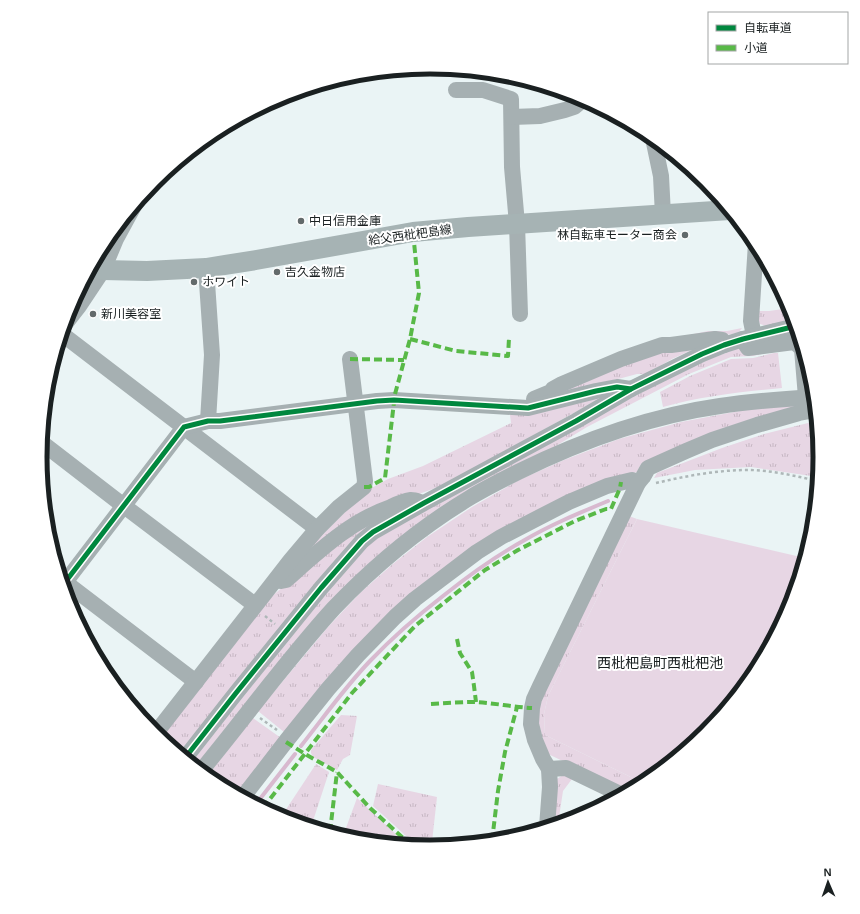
<svg xmlns="http://www.w3.org/2000/svg" width="860" height="914" font-family="Arial,'Noto Sans JP',sans-serif">
<defs>
<pattern id="grass-tufts" width="24" height="20" patternUnits="userSpaceOnUse"><rect width="24" height="20" fill="#e7d6e4"/><path d="M3 7l-1-3M5 7V3M7 7l1-3M15 17l-1-3M17 17v-4M19 17l1-3" fill="none" stroke="#c6b7c3"/></pattern>
</defs>
<rect width="100%" height="100%" fill="#eaf4f5"/>
<!-- grass -->
<g fill="url(#grass-tufts)">
<path d="M790,308L794,319L766,326L760,324L755,311H769Z"/>
<path d="M742,328L738,333C722,336 706,336 689,335L708,331H727Z"/>
<path d="M670,346L694,349L672,359L646,374H637L622,378L552,394Z"/>
<path d="M741,347L787,348L753,356L731,357L689,374L587,427L400,541L197,768L190,762L296,627L370,542L414,514L687,368Z"/>
<path d="M774,353H778L782,388C743,392 702,396 663,407L660,392L690,376L731,359L753,358Z"/>
<path d="M610,393L441,486L419,494L293,564L366,491L388,479L423,466L511,423L510,415Z"/>
<path d="M799,405L641,464L637,472L604,482L475,549L284,732L258,711L328,627L360,593L394,563L427,537L472,507L519,480L564,460L619,439L681,422L750,409Z"/>
<path d="M816,421L820,457L818,477L751,467L695,470L654,478L657,473L722,448L764,434Z"/>
<path d="M396,509L180,754L158,736L265,602L347,533Z"/>
<path d="M629,516L637,519L548,696L544,714L545,735L643,783L627,792L546,753L538,720V709L543,692Z"/>
<path d="M341,715L357,716L350,755L343,759L337,770L313,757L311,753V750Z"/>
<path d="M253,718L281,738L241,796L213,781L207,776Z"/>
<path d="M316,764L329,772L311,827L281,817Z"/>
<path d="M565,774L572,779L563,791L558,824L550,826L555,780Z"/>
<path d="M378,784L437,797L432,842L426,846L417,844L405,835L373,806Z"/>
<path d="M357,798L400,838L397,844L354,839L343,836Z"/>
</g>
<!-- park -->
<path fill="#e7d6e4" d="M637,519L805,558L790,606L754,674L706,733L646,781L643,783L545,735L544,714L548,696Z"/>
<g fill="none" stroke-linecap="round" stroke-linejoin="round">
<!-- stream -->
<g stroke="#d8b9cf" stroke-width="4">
<path d="M301,746C324,717 345,687 370,661C393,637 417,616 443,596C468,576 494,557 523,541C550,525 579,513 608,501"/>
<path d="M256,804L295,754"/>
</g>
<!-- path -->
<g stroke="#aeb7b8" stroke-width="2.5" stroke-dasharray="3 3" stroke-linecap="butt">
<path d="M656,483C686,476 717,470 748,470C771,470 795,476 818,481"/>
<path d="M265,616L275,624"/>
<path d="M260,718L277,730"/>
</g>
<!-- minor -->
<g stroke="#a6b0b2" stroke-width="16">
<path d="M456,90H483L511,99L512,167L517,224L520,314"/>
<path d="M512,117L540,116L565,110L574,107L580,102L582,98"/>
<path d="M653,138L661,176L663,215"/>
<path d="M206,268L212,355L208,421"/>
<path d="M65,324L79,306L103,270L116,239L134,206"/>
<path d="M62,334L317,529"/>
<path d="M754,336L751,321L756,243"/>
<path d="M743,339L746,345L748,348L794,342L798,345L802,349L806,397"/>
<path d="M534,399L551,392L553,389L562,384L621,359L662,345H671L715,339L722,340L724,345"/>
<path d="M41,442L124,506L255,605"/>
<path d="M61,579L196,682"/>
<path d="M281,581L286,580C318,552 350,521 391,507C397,504 404,501 411,500C414,500 417,501 420,502"/>
<path d="M63,585L184,427L208,421H220L377,401L394,400L528,408L596,391L617,387L631,389"/>
<path d="M155,734L290,561L317,529L339,507L364,487L365,481L350,359"/>
<path d="M185,758L236,693L321,588L362,541L373,532L424,503L576,421L631,389L702,354L724,345L743,339L796,326"/>
<path d="M549,769L566,768L622,795"/>
<path d="M201,771C225,742 248,712 271,683C292,657 312,632 334,608C374,566 421,527 471,497C486,488 502,480 518,472C581,441 650,416 720,406C752,401 783,399 814,397"/>
<path d="M243,797L287,740L328,689L358,655L395,617L415,599L440,580L477,552L501,537L569,502L607,486L632,480L638,483"/>
<path d="M547,827L550,787L549,769L543,759L535,740L531,724L532,708L534,699L540,686L638,483L643,477L648,468L686,451L712,440L757,425L799,413L815,410"/>
</g>
<!-- major -->
<path stroke="#a6b3b4" stroke-width="20" d="M93,264L103,270L147,271L206,268L256,260L413,232L468,227L730,210"/>
<!-- quiet -->
<g stroke="#58b947" stroke-width="4" stroke-dasharray="8 4" stroke-linecap="butt">
<path d="M410,339L456,351L508,356L509,338"/>
<path d="M350,359L404,360"/>
<path d="M364,487H369L385,478L395,394L410,339L419,293L413,232"/>
<path d="M457,639L460,653L472,672L474,686L476,702"/>
<path d="M431,704C446,703 461,702 475,702C494,703 513,707 532,708"/>
<path d="M286,742L305,754L337,772L370,808L402,837L419,846"/>
<path d="M263,808L352,693L415,626L485,570L518,550L575,521L606,509H611L620,488L621,482"/>
<path d="M330,832L337,772"/>
<path d="M492,841L498,791L505,752L517,707"/>
<path d="M438,846H445"/>
</g>
<defs>
<g id="cycleway">
<path d="M63,585L184,427L208,421H220L377,401L394,400L528,408L596,391L617,387L631,389"/>
<path d="M185,758L236,693L321,588L362,541L373,532L424,503L576,421L631,389L702,354L724,345L743,339L796,326"/>
</g>
</defs>
<!-- cycleway casing -->
<use href="#cycleway" stroke="#fff" stroke-width="8"/>
<!-- cycleway -->
<use href="#cycleway" stroke="#00873e" stroke-width="5"/>
</g>
<!-- markers -->
<g fill="#636a6b" stroke="#fff" stroke-width="1.5">
<circle cx="301" cy="221" r="4"/>
<circle cx="685" cy="235" r="4"/>
<circle cx="277" cy="272" r="4"/>
<circle cx="194" cy="282" r="4"/>
<circle cx="93" cy="314" r="4"/>
</g>
<g text-anchor="middle" stroke-width="4" stroke-linejoin="round" paint-order="stroke">
<!-- poi labels -->
<g font-size="12" fill="#1a2021" stroke="#fff" text-anchor="start">
<text x="309" y="225">中日信用金庫</text>
<text x="677" y="239" text-anchor="end">林自転車モーター商会</text>
<text x="285" y="276">吉久金物店</text>
<text x="202" y="286">ホワイト</text>
<text x="101" y="318">新川美容室</text>
</g>
<!-- street labels -->
<g font-size="12" fill="#1a2021" stroke="#fff">
<text transform="translate(410 235) rotate(-8)" y="4">給父西枇杷島線</text>
</g>
<!-- quarter labels -->
<g font-size="14" fill="#1a2021" stroke="#fff">
<text x="660" y="668">西枇杷島町西枇杷池</text>
</g>
</g>
<!-- crop -->
<path d="M0 0H860V914H0ZM47 457a383 383 0 1 1 766 0a383 383 0 1 1-766 0Z" fill="#fff" fill-rule="evenodd"/>
<path fill="none" stroke="#1a2021" stroke-width="5" d="M47 457a383 383 0 1 1 766 0a383 383 0 1 1-766 0Z"/>
<!-- legend -->
<rect x="708" y="12" width="140" height="52" fill="#ffffff" stroke="#a3a6a6"/>
<rect x="716" y="25" width="20" height="6" fill="#00873e" stroke="#a3a6a6"/>
<text x="744" y="32" font-size="12" fill="#1a2021">自転車道</text>
<rect x="716" y="45" width="20" height="6" fill="#58b947" stroke="#a3a6a6"/>
<text x="744" y="52" font-size="12" fill="#1a2021">小道</text>
<!-- north arrow -->
<g transform="translate(828 882) rotate(358)" stroke="#ffffff" stroke-width="3" paint-order="stroke">
<path d="M0-3L7 15L0 10L-7 15Z" fill="#1a2021"/>
<text y="-6" font-size="11" font-weight="bold" text-anchor="middle" fill="#1a2021">N</text>
</g>
</svg>
